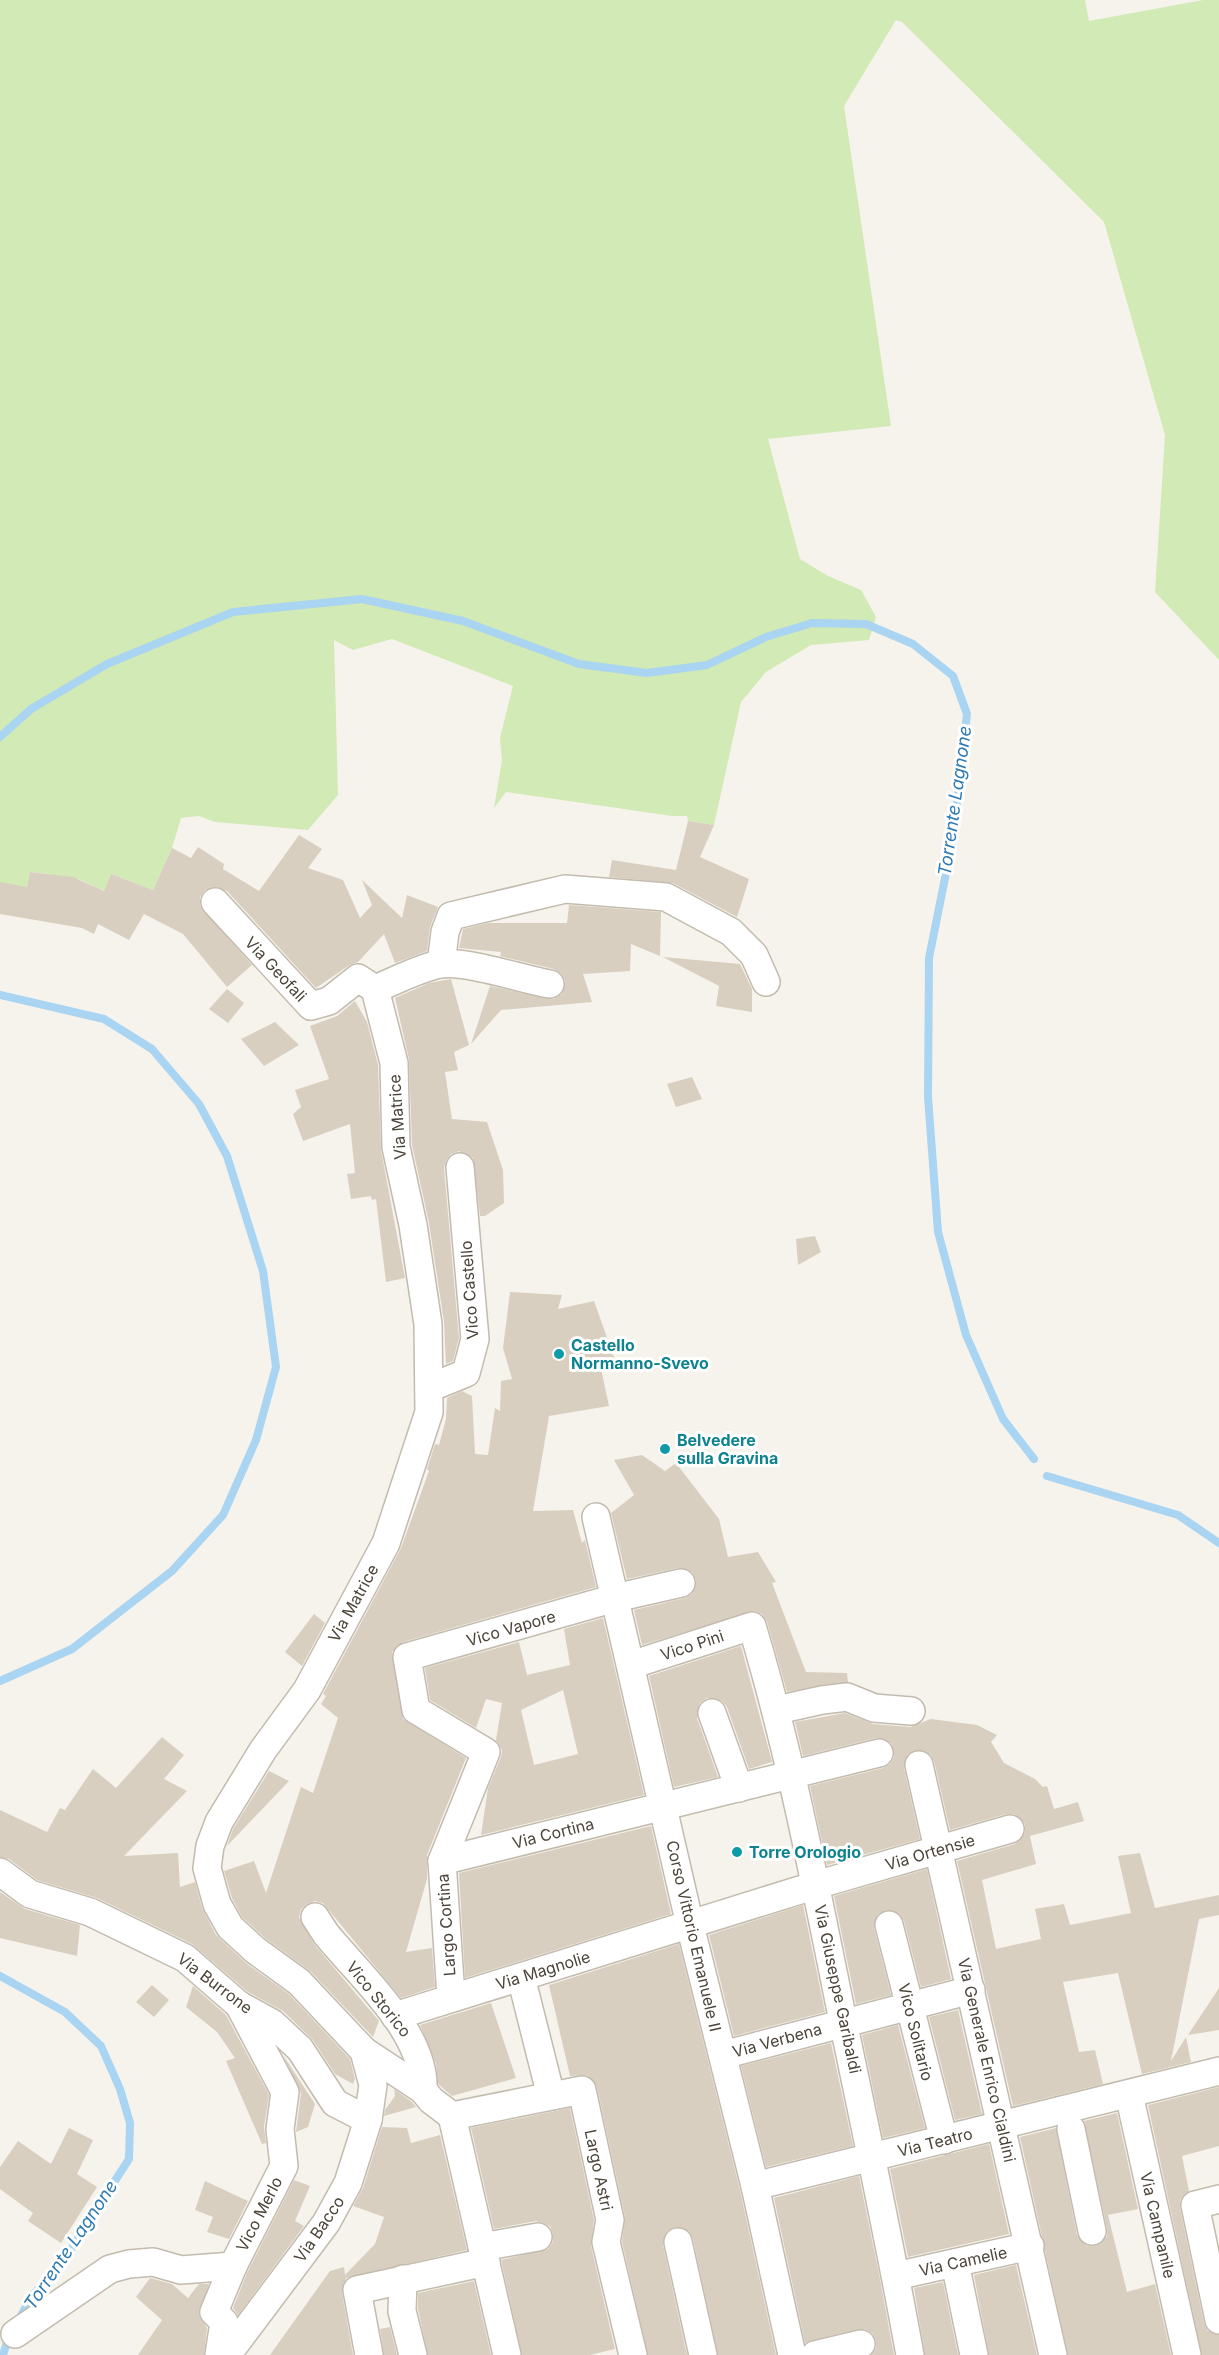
<svg xmlns="http://www.w3.org/2000/svg" width="1219" height="2355" font-family="Inter,sans-serif">
<rect width="100%" height="100%" fill="#f6f3ec"/>
<!-- green -->
<path fill="#d2eab5" d="M0,0H1085L1089,21L1203,0H1219V660L1155,592L1165,435L1104,222L902,22L896,20L844,106L891,426L768,439L800,559L828,576L861,590L876,617L869,640L811,645L766,672L741,702L714,825L688,821L687,816H672L506,792L494,808L502,760L500,738L513,686L392,639L353,650L334,640L338,795L308,830L215,822L199,816L181,818L172,848L153,890L111,874L104,891L79,879L69,900L50,898V874L30,872L27,887L0,892Z"/>
<g fill="none" stroke-linecap="round" stroke-linejoin="round">
<!-- stream -->
<g stroke="#a9d4f2" stroke-width="8">
<path d="M0,737L31,709L107,664L233,612L362,599L463,621L579,664L647,673L707,665L766,637L812,623L866,624L913,644L953,676L967,714L953,838L929,958L928,1097L938,1232L966,1335L1003,1419L1034,1459"/>
<path d="M0,995L104,1019L152,1049L199,1104L227,1156L263,1271L276,1367L256,1440L223,1515L172,1571L72,1649L0,1681"/>
<path d="M1047,1476L1178,1515L1219,1543"/>
<path d="M0,1976L65,2012L101,2046L120,2089L130,2123L129,2159L62,2263L32,2296L18,2321"/>
<path d="M3,2355L9,2336"/>
</g>
</g>
<!-- building -->
<g fill="#d8cfc1" fill-rule="evenodd">
<path d="M688,821L714,825L700,857L749,879L737,917L673,883L609,877L612,860L676,870Z"/>
<path d="M299,835L322,849L308,868L343,880L360,918L372,905L362,880L402,918L407,895L438,907L430,927L427,951L395,963L384,934L358,962L348,966L316,988L227,891L212,887L205,890L200,897V906L252,965L227,987L183,934L144,914L129,940L98,924L94,934L82,928L0,914V882L27,887L30,872L73,877L104,891L111,874L153,890L172,848L191,858L198,847L224,864L223,869L259,891Z"/>
<path d="M569,905L661,912L660,956L631,944L630,971L583,974L592,1002L501,1010L471,1044L490,986L554,999L562,994L565,980L561,973L554,969L500,956L501,952L459,948L463,929L488,923H567Z"/>
<path d="M663,957L740,964L752,989V1012L716,1006L719,986Z"/>
<path d="M451,979L469,1045L454,1052L458,1070L445,1072L452,1119L487,1122L503,1170L504,1203L485,1216H480L473,1158L459,1151L451,1154L446,1160L444,1168L459,1338L453,1361L446,1364L444,1322L429,1223L412,1145L409,1059L395,998L429,983Z"/>
<path d="M227,989L244,1003L228,1023L209,1009Z"/>
<path d="M355,1001L367,1022L378,1065L381,1150L405,1278L386,1282L376,1199L372,1200L371,1196L351,1199L347,1174L355,1173L350,1124L303,1141L293,1114L301,1107L295,1090L329,1079L310,1026L337,1016Z"/>
<path d="M275,1022L299,1045L264,1066L241,1039Z"/>
<path d="M692,1077L702,1099L676,1107L667,1084Z"/>
<path d="M815,1236L821,1252L798,1265L796,1239Z"/>
<path d="M510,1292L562,1295L558,1309L594,1301L615,1360L600,1364L609,1406L549,1416L533,1511L573,1510L582,1543L585,1540L596,1587L403,1642L392,1652L403,1719L466,1758L427,1855V1879L406,1952L432,1948L435,1987L401,1998L323,1903L315,1901L307,1904L301,1909L299,1917L314,1944L379,2021L373,2037L310,1971L265,1938L242,1917L232,1898L224,1871L254,1861L266,1893L301,1787L313,1793L338,1718L321,1704L326,1696L323,1694L401,1548L429,1471L427,1469L435,1444L439,1445L446,1419L447,1398L462,1391L472,1396L475,1454L488,1455L495,1408L500,1411L501,1381L512,1379L503,1348Z"/>
<path d="M642,1455L665,1471L676,1463L719,1519L728,1557L758,1552L776,1582L772,1583L806,1672L847,1673L848,1682L787,1692L767,1622L762,1614L755,1611L642,1645L634,1610L685,1598L692,1594L696,1580L692,1572L678,1568L627,1579L611,1513L634,1495L614,1460Z"/>
<path d="M314,1614L325,1623L302,1666L285,1652Z"/>
<path d="M603,1618L644,1795L481,1835L488,1788L501,1757L502,1750L496,1740L502,1703L486,1699L476,1728L430,1700L425,1668L519,1642L527,1675L570,1665L564,1629ZM563,1690L578,1754L534,1765L521,1710Z"/>
<path d="M741,1646L772,1762L749,1769L727,1707L722,1701L707,1698L700,1703L697,1718L718,1777L674,1787L649,1676Z"/>
<path d="M845,1713L873,1724L910,1727L931,1719L977,1725L997,1735L991,1742L1004,1763L1035,1779L1043,1787L1047,1786L1054,1809L1078,1802L1084,1821L1030,1836L1036,1864L982,1880L996,1949L1041,1939L1035,1909L1064,1904L1070,1925L1131,1913L1118,1856L1140,1853L1155,1908L1219,1895V1915L1199,1919L1171,2061L1186,2037L1191,2062L1142,2074L1118,1973L1063,1982L1079,2052L1095,2050L1103,2084L1013,2106L957,1861L1015,1844L1025,1833V1824L1014,1814H1006L950,1830L934,1761L930,1754L916,1750L908,1754L904,1768L920,1839L827,1865L810,1786L883,1768L890,1764L894,1757L891,1743L876,1738L803,1756L795,1722Z"/>
<path d="M162,1737L184,1755L164,1779L187,1791L124,1856L178,1853L180,1887L195,1882L202,1908L216,1935L246,1963L289,1994L350,2059L355,2079L353,2084L335,2074L313,2040L283,2011L248,1992L192,1944L97,1898L37,1880L9,1859L0,1857V1810L47,1832L60,1808L65,1810L93,1769L116,1788Z"/>
<path d="M269,1771L289,1781L227,1846L233,1829Z"/>
<path d="M651,1826L671,1914L465,1978L459,1873Z"/>
<path d="M927,1869L951,1979L921,1987L904,1921L900,1914L886,1910L878,1914L874,1928L891,1995L856,2004L834,1896Z"/>
<path d="M0,1892L25,1909L80,1925L77,1956L0,1938Z"/>
<path d="M803,1905L825,2012L734,2036L709,1935Z"/>
<path d="M679,1944L740,2190L776,2355H718L693,2239L689,2231L675,2227L667,2231L663,2245L687,2355H648L622,2242L625,2217L597,2087L587,2075L570,2076L549,1985Z"/>
<path d="M152,1985L169,2000L154,2017L136,2002Z"/>
<path d="M193,1986L226,2015L269,2095L264,2127L266,2143L262,2144L226,2061L235,2058L217,2032L186,2007Z"/>
<path d="M1219,1988V2030L1188,2035Z"/>
<path d="M491,2003L516,2078L452,2096L438,2084L436,2064L420,2025Z"/>
<path d="M958,2010L982,2114L955,2120L929,2017Z"/>
<path d="M898,2025L925,2128L883,2138L862,2035Z"/>
<path d="M831,2043L853,2146L766,2167L741,2066Z"/>
<path d="M283,2055L315,2104L308,2127L296,2132L301,2093Z"/>
<path d="M1219,2087V2146L1182,2156L1189,2191L1180,2200V2208L1204,2323L1208,2331L1219,2335V2355H1202L1148,2105Z"/>
<path d="M394,2089L412,2102L416,2107L384,2116L385,2110L395,2096Z"/>
<path d="M570,2108L594,2220L591,2246L615,2349L590,2355H522L501,2260L548,2249L553,2242V2234L550,2226L536,2221L494,2229L471,2128Z"/>
<path d="M1117,2113L1138,2209L1108,2215L1127,2292L1155,2284L1171,2355H1068L1020,2137L1056,2128L1077,2235L1087,2246H1096L1107,2236V2228L1084,2121Z"/>
<path d="M382,2127L407,2128L411,2143L440,2135L467,2250L346,2278L342,2293L353,2355H270L330,2271L344,2267L345,2275L375,2244L384,2217L353,2206L363,2188Z"/>
<path d="M69,2128L93,2140L77,2174L97,2187L61,2243L28,2221L33,2213L0,2189V2167L18,2141L51,2164Z"/>
<path d="M989,2144L1009,2234L908,2257L890,2169Z"/>
<path d="M859,2176L879,2274L894,2355H872L876,2348V2340L872,2333L865,2329L805,2343L774,2198Z"/>
<path d="M294,2180L310,2186L295,2221L304,2226L238,2315L233,2308L247,2273Z"/>
<path d="M205,2181L248,2201L229,2239L207,2232L213,2217L195,2210Z"/>
<path d="M1016,2265L1037,2355H989L974,2275Z"/>
<path d="M150,2278L172,2284L188,2298L199,2284H209L199,2314L207,2328L204,2355H138L162,2320L136,2297Z"/>
<path d="M474,2281L491,2355H428L418,2309V2293Z"/>
<path d="M943,2282L958,2355H925L914,2288Z"/>
<path d="M390,2327L397,2355H384L380,2329Z"/>
</g>
<g fill="none" stroke-linecap="round" stroke-linejoin="round">
<defs>
<g id="street">
<path d="M215,902L311,1006L329,1001L358,978L375,989"/>
<path d="M441,964L445,932L451,916L565,889L666,897L731,932L754,955L766,982"/>
<path d="M375,989L394,1063L396,1147L413,1225L428,1324L429,1412L386,1543L307,1690L263,1750L219,1822L210,1846L207,1868L217,1904L230,1927L255,1950L299,1982L364,2051L423,2090L431,2100L452,2116"/>
<path d="M375,989C395,981 419,968 440,964C466,960 521,979 550,984"/>
<path d="M429,1388L466,1373L475,1339L460,1167"/>
<path d="M596,1517L690,1925L755,2186L792,2355"/>
<path d="M631,1665L752,1626C791,1756 816,1888 843,2021C866,2132 890,2243 910,2355"/>
<path d="M777,1710L822,1700L847,1697L874,1708L911,1711"/>
<path d="M712,1713L739,1788"/>
<path d="M919,1765L1053,2355"/>
<path d="M442,1861L879,1753"/>
<path d="M0,1872L30,1894L90,1912L185,1958L239,2005L272,2023L300,2049L335,2103L368,2120"/>
<path d="M315,1917L326,1934C360,1976 426,2033 423,2090"/>
<path d="M889,1925L944,2140"/>
<path d="M521,1977L551,2096"/>
<path d="M451,1997L442,1861L486,1752L416,1710L407,1657L615,1598L681,1583"/>
<path d="M395,2016L816,1885L1010,1829"/>
<path d="M723,2055L971,1990"/>
<path d="M1129,2094L1187,2355"/>
<path d="M452,2116L582,2090L610,2220L606,2242L633,2355"/>
<path d="M452,2116L507,2355"/>
<path d="M1071,2129L1092,2231"/>
<path d="M755,2186L1219,2071"/>
<path d="M1219,2199L1195,2205L1219,2320"/>
<path d="M678,2242L703,2355"/>
<path d="M482,2247L538,2237"/>
<path d="M955,2263L974,2355"/>
<path d="M896,2276L1030,2246"/>
<path d="M403,2279L402,2311L413,2355"/>
<path d="M15,2334L110,2269L129,2264L153,2262L181,2270L233,2266"/>
<path d="M219,2355L224,2322L214,2312L233,2266L284,2166L280,2129L285,2092L239,2005"/>
<path d="M227,2355L326,2223L348,2183L368,2120L373,2085L364,2051"/>
<path d="M369,2355L357,2290L486,2262"/>
<path d="M815,2355L861,2344"/>
</g>
</defs>
<!-- street casing -->
<use href="#street" stroke="#c2bbae" stroke-width="30"/>
<!-- street -->
<use href="#street" stroke="#fff" stroke-width="27"/>
</g>
<!-- markers -->
<g fill="#0f9aa8" stroke="#fff" stroke-width="2">
<circle cx="559" cy="1354" r="6"/>
<circle cx="665" cy="1449" r="6"/>
<circle cx="737" cy="1852" r="6"/>
</g>
<g text-anchor="middle" stroke-width="6" stroke-linejoin="round" paint-order="stroke">
<!-- street labels -->
<g font-size="16" fill="#4b4439" stroke="#fff">
<text transform="translate(276 969) rotate(47)" y="6">Via Geofali</text>
<text transform="translate(397 1117) rotate(-94)" y="6">Via Matrice</text>
<text transform="translate(469 1290) rotate(-94)" y="6">Vico Castello</text>
<text transform="translate(353 1603) rotate(-61)" y="6">Via Matrice</text>
<text transform="translate(511 1628) rotate(-16)" y="6">Vico Vapore</text>
<text transform="translate(692 1645) rotate(-18)" y="6">Vico Pini</text>
<text transform="translate(553 1833) rotate(-14)" y="6">Via Cortina</text>
<text transform="translate(930 1852) rotate(-16)" y="6">Via Ortensie</text>
<text transform="translate(446 1925) rotate(-94)" y="6">Largo Cortina</text>
<text transform="translate(694 1936) rotate(77)" y="6">Corso Vittorio Emanuele II</text>
<text transform="translate(543 1970) rotate(-17)" y="6">Via Magnolie</text>
<text transform="translate(215 1983) rotate(37)" y="6">Via Burrone</text>
<text transform="translate(838 1989) rotate(78)" y="6">Via Giuseppe Garibaldi</text>
<text transform="translate(379 1999) rotate(51)" y="6">Vico Storico</text>
<text transform="translate(916 2032) rotate(76)" y="6">Vico Solitario</text>
<text transform="translate(777 2040) rotate(-15)" y="6">Via Verbena</text>
<text transform="translate(987 2060) rotate(77)" y="6">Via Generale Enrico Cialdini</text>
<text transform="translate(935 2142) rotate(-14)" y="6">Via Teatro</text>
<text transform="translate(599 2170) rotate(78)" y="6">Largo Astri</text>
<text transform="translate(259 2214) rotate(-63)" y="6">Vico Merlo</text>
<text transform="translate(1158 2225) rotate(77)" y="6">Via Campanile</text>
<text transform="translate(319 2229) rotate(-56)" y="6">Via Bacco</text>
<text transform="translate(963 2261) rotate(-12)" y="6">Via Camelie</text>
</g>
<!-- culture labels -->
<g font-size="16" font-weight="bold" fill="#0d838f" stroke="#fff" text-anchor="start">
<text x="571" y="1351">Castello<tspan x="571" dy="18">Normanno-Svevo</tspan></text>
<text x="677" y="1446">Belvedere<tspan x="677" dy="18">sulla Gravina</tspan></text>
<text x="749" y="1858">Torre Orologio</text>
</g>
<!-- water labels -->
<g font-size="18" font-style="italic" fill="#2e7ab2" stroke="#fff">
<text transform="translate(955 801) rotate(-82)" y="6">Torrente Lagnone</text>
<text transform="translate(71 2245) rotate(-56)" y="6">Torrente Lagnone</text>
</g>
</g>
</svg>
